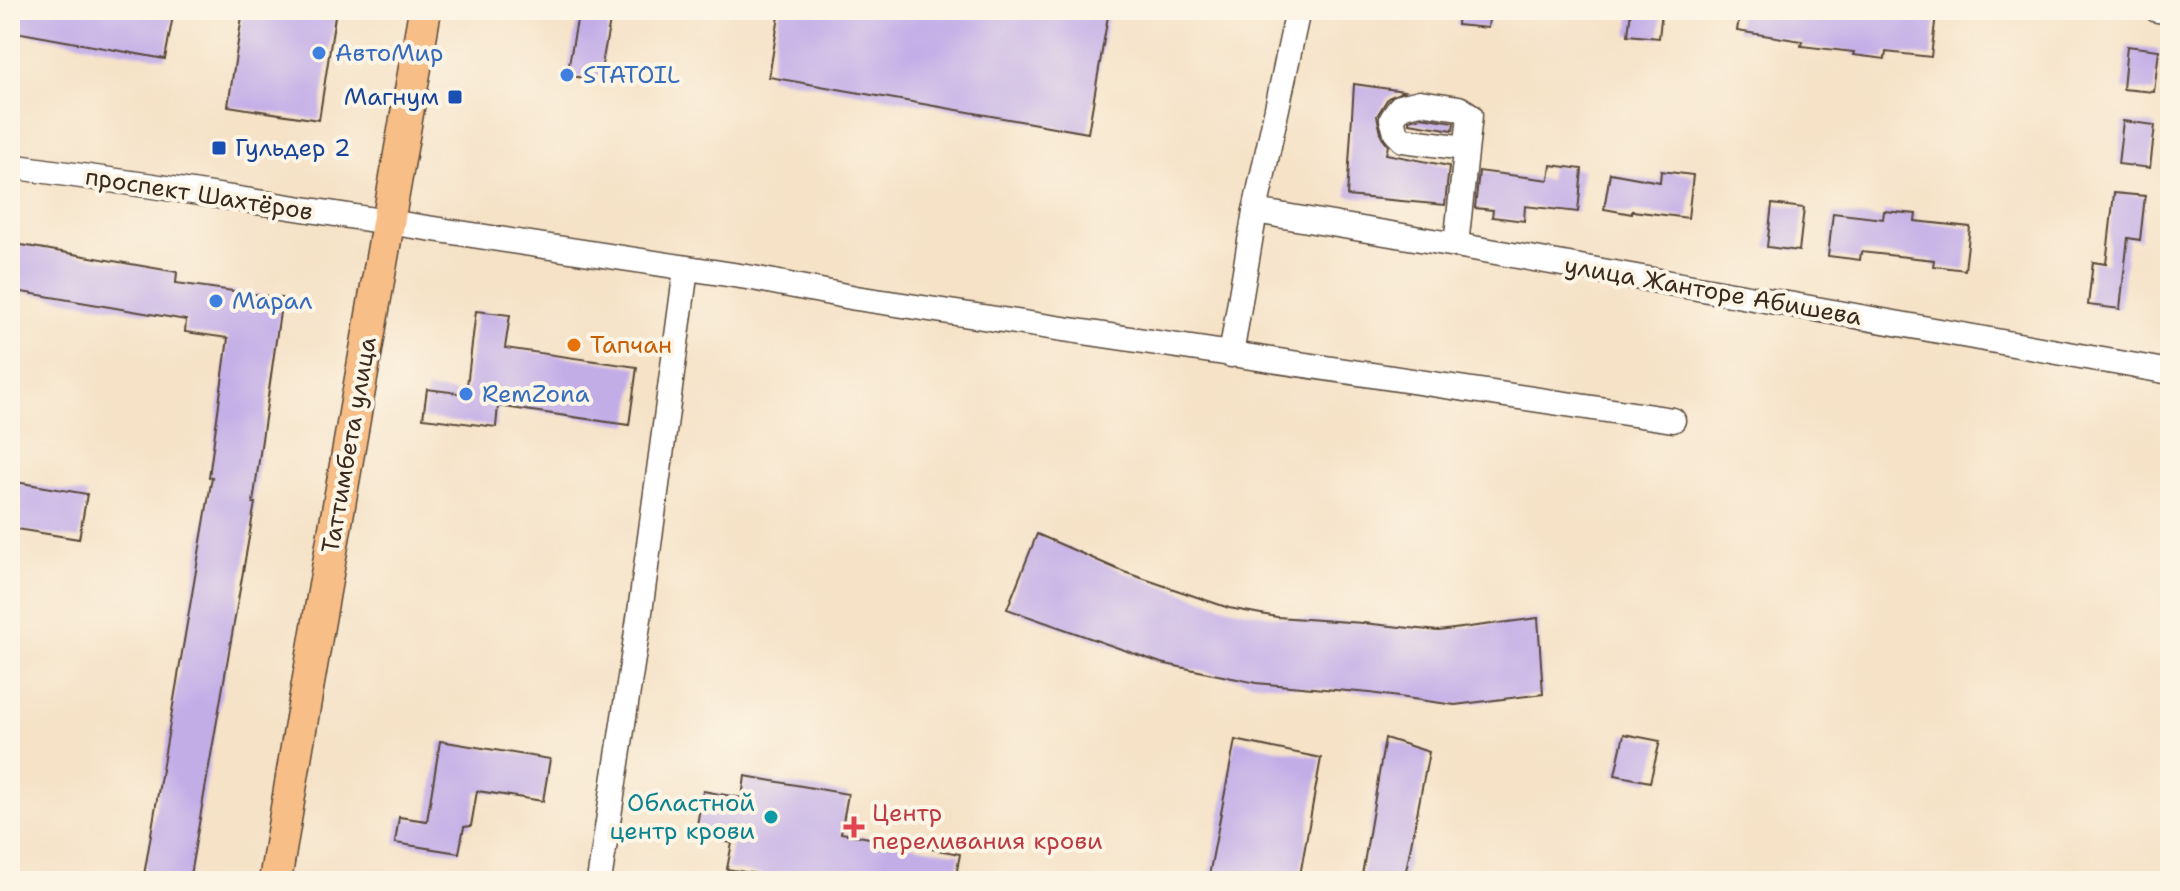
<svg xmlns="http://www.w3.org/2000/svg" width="2180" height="891" font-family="'Shantell Sans',sans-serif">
<rect width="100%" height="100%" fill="#fcf5e5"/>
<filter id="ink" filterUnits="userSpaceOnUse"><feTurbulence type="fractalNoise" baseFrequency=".0125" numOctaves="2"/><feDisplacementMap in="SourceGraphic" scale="16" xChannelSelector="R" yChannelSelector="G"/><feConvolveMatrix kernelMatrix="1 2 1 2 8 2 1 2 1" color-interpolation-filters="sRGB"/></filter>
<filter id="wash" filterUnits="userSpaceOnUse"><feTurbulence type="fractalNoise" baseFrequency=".006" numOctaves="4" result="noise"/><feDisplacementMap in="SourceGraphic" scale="32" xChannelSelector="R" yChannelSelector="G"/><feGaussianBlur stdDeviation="1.8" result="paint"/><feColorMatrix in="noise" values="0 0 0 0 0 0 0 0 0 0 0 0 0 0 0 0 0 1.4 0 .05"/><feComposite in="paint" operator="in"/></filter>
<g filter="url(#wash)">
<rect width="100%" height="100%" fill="#f5e2c7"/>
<g id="blocks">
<!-- building -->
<g fill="#c3ade7">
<path d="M10,10H174L165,59L10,31Z"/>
<path d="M243,10H336L319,120L228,106Z"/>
<path d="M579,10H612L599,81L567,75Z"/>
<path d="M780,10H1109L1088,133L769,77Z"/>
<path d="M1458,10H1490L1488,28L1457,25Z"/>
<path d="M1631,10H1662L1659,38L1628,35Z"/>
<path d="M1740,10H1835L1903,17L1904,10L1936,14L1931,57L1886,52L1885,59L1853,55L1854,52L1801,46L1802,41L1737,31Z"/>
<path d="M2127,46L2159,50L2154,92L2123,89Z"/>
<path d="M1354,84L1404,91L1388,98L1377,116L1382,137L1388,146L1386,154L1449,166L1445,205L1347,196Z"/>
<path d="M1421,117L1454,122L1453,130L1409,123V120Z"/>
<path d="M2123,121L2155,125L2150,168L2118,164Z"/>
<path d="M1551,165L1582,169L1578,212L1525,206L1524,221L1492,217L1493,210L1475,208L1479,171L1549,180Z"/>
<path d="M1661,171L1693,175L1688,218L1632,211V214L1604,209L1610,173L1660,182Z"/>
<path d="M2114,193L2145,196L2140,240L2128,238L2120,309L2088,305L2093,262L2106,264Z"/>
<path d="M1772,204L1804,208L1799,251L1767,247Z"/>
<path d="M1884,211L1916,214L1915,221L1970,227L1965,270L1933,266L1934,260L1861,252L1860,260L1828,256L1833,213L1883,219Z"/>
<path d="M10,243L177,272L176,283L282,298L253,503H255L189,881H143L212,477H209L228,338L185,332L186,320L10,290Z"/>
<path d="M476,311L510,315L505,348L637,367L629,425L498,406L496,427L423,418L427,389L466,394Z"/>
<path d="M10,481L87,494L79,539L10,528Z"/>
<path d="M1037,534L1124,572L1229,608L1277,617L1363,623L1438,631L1538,618L1543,694L1455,705L1370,693L1256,683L1161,663L1007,609Z"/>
<path d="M1624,734L1660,741L1650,782L1615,775Z"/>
<path d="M1385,738L1429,752L1404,881H1361Z"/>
<path d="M1235,740L1321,758L1299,881H1208Z"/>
<path d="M440,741L550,759L543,801L477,791L471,826L464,827L459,853L395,843L399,817L427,821Z"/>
<path d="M745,776L848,794L841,833L960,854L955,881H797L727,869L732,843L695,836L703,791L742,798Z"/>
</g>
</g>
</g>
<g filter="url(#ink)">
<use href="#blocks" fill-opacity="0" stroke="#574637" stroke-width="2"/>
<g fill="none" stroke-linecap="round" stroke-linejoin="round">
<defs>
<g id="minor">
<path d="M2157,10L2170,12"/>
<path d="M10,166L153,186L753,278L856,298L1673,420"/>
<path d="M1255,211L1456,245L2170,372"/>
<path d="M1456,245L1470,115L1459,108L1420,102L1400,107L1392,119L1396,133L1403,140L1465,148"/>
<path d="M1231,355L1255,211L1298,10"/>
<path d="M599,881L640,612L686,269"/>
</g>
<path id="major" d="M275,881L297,747L425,10"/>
</defs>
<!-- minor casing -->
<use href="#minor" stroke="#574637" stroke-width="27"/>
<!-- major casing -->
<use href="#major" stroke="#574637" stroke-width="35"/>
<!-- minor -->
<use href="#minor" stroke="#fff" stroke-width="24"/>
<!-- major -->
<use href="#major" stroke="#f7be87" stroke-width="32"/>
</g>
</g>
<!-- markers -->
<g fill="#3f7fe0" stroke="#fcf5e5" stroke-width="3">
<circle cx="319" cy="53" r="8"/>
<circle cx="567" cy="75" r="8"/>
<circle cx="216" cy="301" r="8"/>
<circle cx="466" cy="394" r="8"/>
</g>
<g fill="#1a4fb4" stroke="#fcf5e5" stroke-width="3">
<rect x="447" y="89" width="16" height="16" rx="4"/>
<rect x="211" y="140" width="16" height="16" rx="4"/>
</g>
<circle fill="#e8710a" stroke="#fcf5e5" stroke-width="3" cx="574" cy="345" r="8"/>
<circle fill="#0f9aa8" stroke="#fcf5e5" stroke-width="3" cx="771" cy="817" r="8"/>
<path fill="#e0444e" stroke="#fcf5e5" stroke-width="3" d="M850 815h8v8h8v8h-8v8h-8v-8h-8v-8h8z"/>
<g text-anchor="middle" stroke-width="8" stroke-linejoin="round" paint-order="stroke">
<!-- shop labels -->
<g font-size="24" fill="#366cbe" stroke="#fcf5e5" text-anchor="start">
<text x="335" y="61">АвтоМир</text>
<text x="583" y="83">STATOIL</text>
<text x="232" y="309">Марал</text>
<text x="482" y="402">RemZona</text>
</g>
<!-- transit labels -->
<g font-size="24" fill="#164399" stroke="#fcf5e5" text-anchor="end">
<text x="439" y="105">Магнум</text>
<text x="235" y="156" text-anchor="start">Гульдер 2</text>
</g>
<!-- street labels -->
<g font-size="24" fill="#3b2a1e" stroke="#fcf5e5">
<text transform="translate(199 194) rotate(9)" y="8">проспект Шахтёров</text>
<text transform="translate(1713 291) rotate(10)" y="8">улица Жанторе Абишева</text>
<text transform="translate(349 445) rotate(-80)" y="8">Таттимбета улица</text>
</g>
<!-- food labels -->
<g font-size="24" fill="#c56008" stroke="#fcf5e5" text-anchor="start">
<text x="590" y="353">Тапчан</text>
</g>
<!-- culture labels -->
<g font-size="24" fill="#0d838f" stroke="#fcf5e5" text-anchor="end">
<text x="755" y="811">Областной<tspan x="755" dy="28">центр крови</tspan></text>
</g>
<!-- health labels -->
<g font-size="24" fill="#be3a42" stroke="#fcf5e5" text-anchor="start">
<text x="872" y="821">Центр<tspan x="872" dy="28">переливания крови</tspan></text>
</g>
</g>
<!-- margin -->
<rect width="2180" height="891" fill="none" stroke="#fcf5e5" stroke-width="40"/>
</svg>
